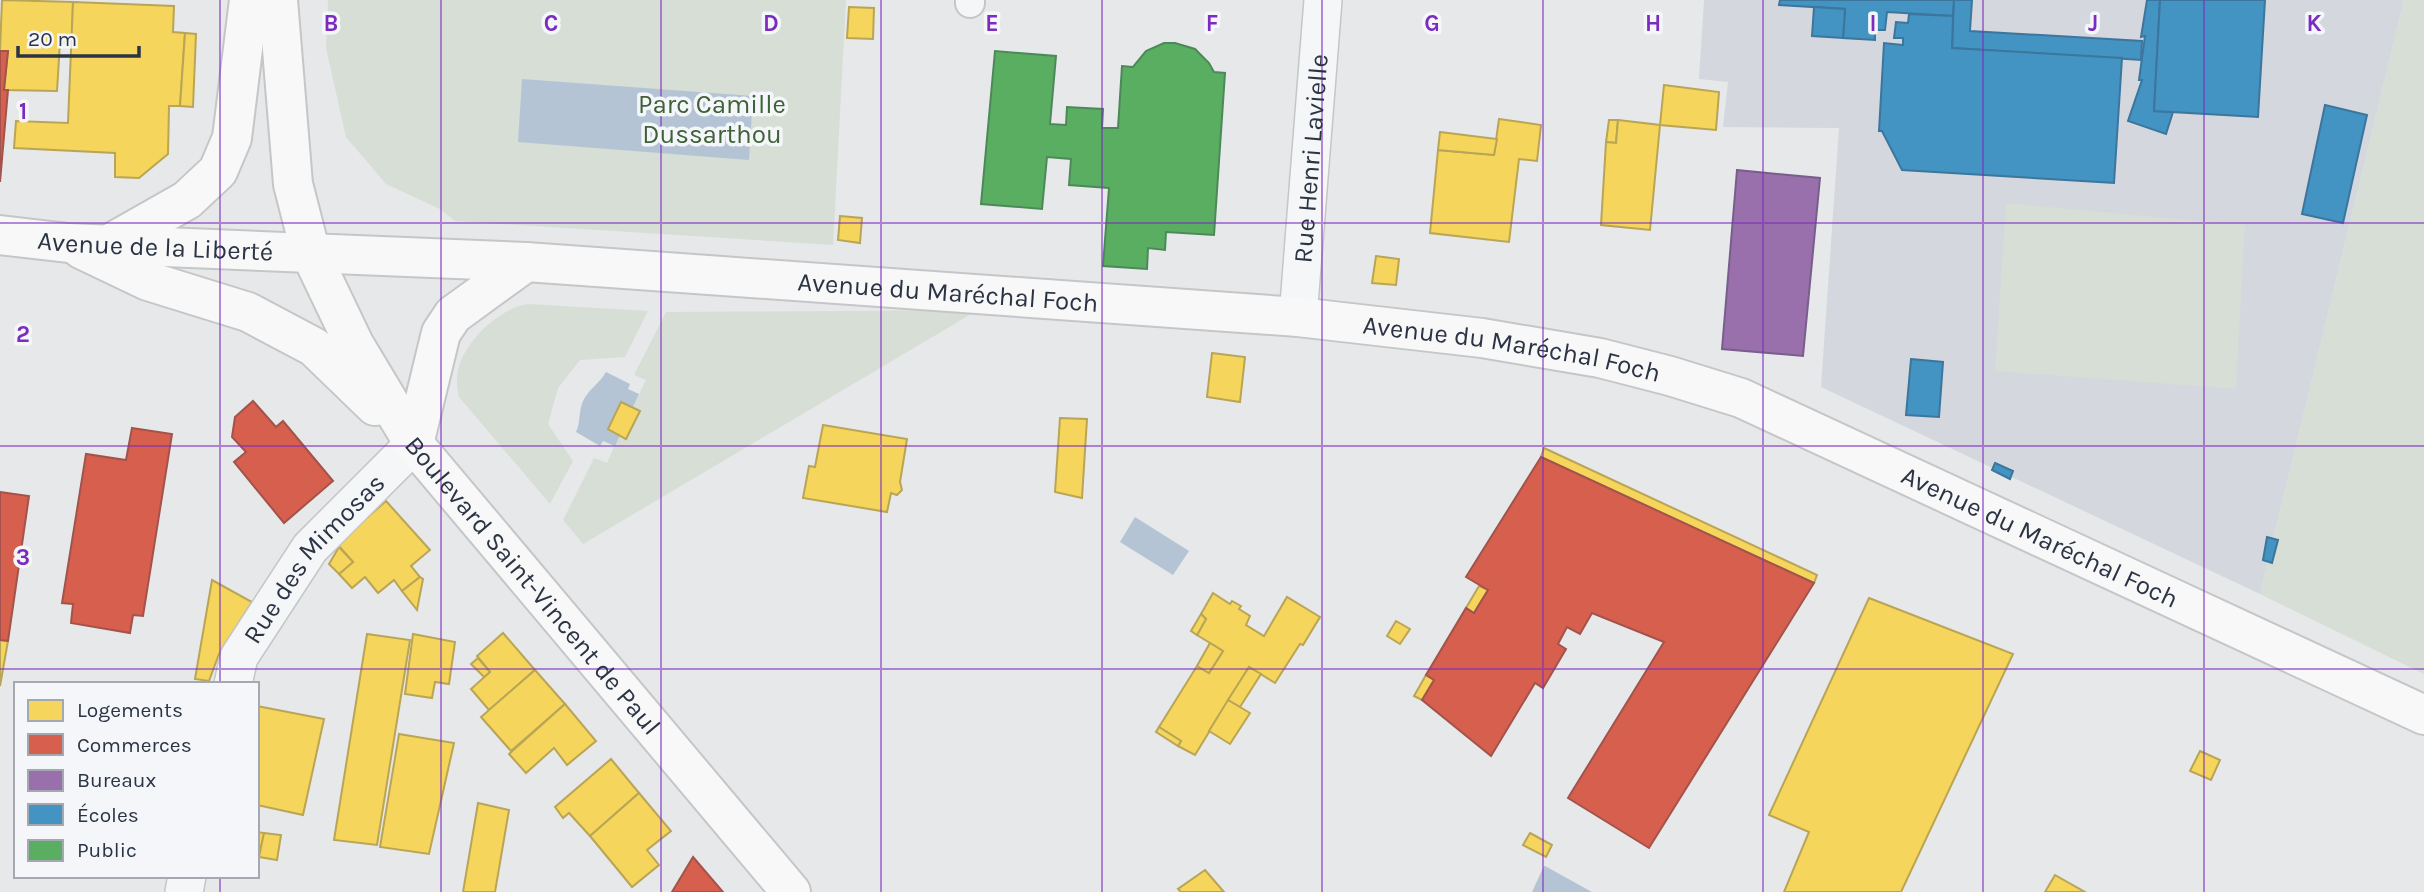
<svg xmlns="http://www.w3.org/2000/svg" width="2424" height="892" font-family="Karla,sans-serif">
<rect width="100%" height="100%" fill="#e6e8ea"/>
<!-- built -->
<path fill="#d4d7dd" d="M1704,0H2404L2260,594L1821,387L1839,128L1723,127L1728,82L1699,79Z"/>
<!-- green -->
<g fill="#d6ded6">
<path d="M328,0H846L833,245L455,221L440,209L386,184L346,137L326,48Z"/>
<path d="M2404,0H2424V674L2260,594Z"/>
<path d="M2006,203L2245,225L2236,389L1995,371Z"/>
<path d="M528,304L648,311L625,357L580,360L558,388L548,424L573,461L550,504L459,397C457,389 456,379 458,370C465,341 498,309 528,304Z"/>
<path d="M978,310L583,544L563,520L594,458L607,463L619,435L626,439L640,411L633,407L646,380L634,375L666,312Z"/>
</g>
<!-- water -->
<g fill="#b4c4d5">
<path d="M522,79L753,96L749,160L518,142Z"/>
<path d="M606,372L630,384L628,389L639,394L615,446L603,441L600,446L576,432C581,422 578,410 584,399C590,388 600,383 606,372Z"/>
<path d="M1135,517L1189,551L1173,575L1120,542Z"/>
<path d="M1544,866H1545L1592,892H1532Z"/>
</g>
<!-- homes -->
<g fill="#f6d55c" stroke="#b9a555" stroke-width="2">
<path d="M2,0L73,2L72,43L60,42L57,91L4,90L8,51H0Z"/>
<path d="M73,2L174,6L173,32L185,33L180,106H169L168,154L139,178L115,177V153L14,148L16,121L68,123Z"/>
<path d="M849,7L874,8L873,39L847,38Z"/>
<path d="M185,33L196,34L193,107L180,106Z"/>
<path d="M1664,85L1719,92L1716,130L1660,125Z"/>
<path d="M1499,119L1541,125L1537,161L1519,159L1509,242L1430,233L1438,150L1494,155Z"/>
<path d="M1609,120H1618L1616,143L1606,142Z"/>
<path d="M1618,120L1660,125L1650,230L1601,225L1606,142L1616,143Z"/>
<path d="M1440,132L1497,139L1494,155L1438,150Z"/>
<path d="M840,216L862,218L860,243L838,240Z"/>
<path d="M1376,256L1399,259L1396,285L1372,283Z"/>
<path d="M1212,353L1245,357L1240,402L1207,397Z"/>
<path d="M621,402L640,411L626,439L608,429Z"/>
<path d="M1060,418L1087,419L1082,498L1055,492Z"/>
<path d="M823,425L907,439L900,482L902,490L897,495L891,493L887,512L803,498L809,466L815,467Z"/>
<path d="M1544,448L1817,575L1814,583L1541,457Z"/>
<path d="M386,501L430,550L411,566L420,577L402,591L394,580L378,593L365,577L352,588L339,574L353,562L337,544Z"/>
<path d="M339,547L353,562L339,574L329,564Z"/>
<path d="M420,577L423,579L417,610L402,591Z"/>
<path d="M212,580L252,602L219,654L209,681L195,679Z"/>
<path d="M1479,586L1488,590L1474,613L1466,608Z"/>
<path d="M1213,593L1230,604L1232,601L1241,606L1239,609L1250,616L1246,625L1264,636L1287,597L1320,617L1303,645L1300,644L1275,683L1249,667L1195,755L1178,746L1181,741L1159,727L1197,666L1209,673L1223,651L1197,635L1206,619L1201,614Z"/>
<path d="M1869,598L2013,654L1901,892H1784L1809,832L1769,815Z"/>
<path d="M1201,614L1206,619L1197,635L1191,631Z"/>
<path d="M1396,621L1410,629L1400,644L1387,636Z"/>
<path d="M503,633L535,670L489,710L471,689L490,672L477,656Z"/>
<path d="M367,634L410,640L377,845L334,840Z"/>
<path d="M413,634L455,642L449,684L435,682L432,698L405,694Z"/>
<path d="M0,640L8,641L0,686Z"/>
<path d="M1210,643L1223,651L1209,673L1197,666Z"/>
<path d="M478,658L490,672L484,677L471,664Z"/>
<path d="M1249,667L1261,674L1240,707L1228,700Z"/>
<path d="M535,670L565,704L511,751L481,717Z"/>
<path d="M1426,675L1434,680L1422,700L1414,696Z"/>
<path d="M1228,700L1250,713L1230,744L1209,731Z"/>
<path d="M565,704L596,741L567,765L554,748L526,773L509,754Z"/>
<path d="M257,706L324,719L303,815L257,805Z"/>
<path d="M1159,727L1181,741L1178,746L1156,732Z"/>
<path d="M399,734L454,743L429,854L380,847Z"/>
<path d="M2200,751L2220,760L2211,780L2190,771Z"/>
<path d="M611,759L639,793L590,836L569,813L563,818L555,807Z"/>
<path d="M639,793L671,831L647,850L659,865L632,887L590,836Z"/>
<path d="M478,803L509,810L495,892H463Z"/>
<path d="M257,832L264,833L259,857H257Z"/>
<path d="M264,833L281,835L277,860L259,857Z"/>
<path d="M1530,833L1552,845L1546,857L1523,845Z"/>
<path d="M1205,870L1224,892H1181L1178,889Z"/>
<path d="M2055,875L2085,892H2045Z"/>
</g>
<!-- shops -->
<g fill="#d6604d" stroke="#a3534b" stroke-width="2">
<path d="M0,51H8L4,90H8L0,182Z"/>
<path d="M253,401L276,427L283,421L333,481L284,523L234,462L246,452L232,437L235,417Z"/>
<path d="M132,428L172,434L143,616L133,615L130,633L71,623L73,604L62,603L86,454L126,460Z"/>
<path d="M1541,457L1814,583L1649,848L1568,798L1664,642L1592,613L1580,634L1567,627L1558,644L1566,649L1543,688L1535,683L1491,756L1422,700L1434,680L1426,675L1466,608L1474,613L1488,590L1466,577Z"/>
<path d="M0,492L29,496L8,641L0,640Z"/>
<path d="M693,857L723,892H672Z"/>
</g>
<!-- offices -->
<path fill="#9970ab" stroke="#785e8c" stroke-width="2" d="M1737,170L1820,178L1803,356L1722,349Z"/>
<!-- schools -->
<g fill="#4393c3" stroke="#3c769d" stroke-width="2">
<path d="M1780,0H1954L1953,16L1887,12L1885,30H1875V40L1843,38L1845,9L1779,5Z"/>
<path d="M1954,0H1972L1970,31L2142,41L2141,60L1952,48Z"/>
<path d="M2147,0H2160L2154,111L2173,112L2166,134L2128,121L2142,80H2139L2145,36L2141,37Z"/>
<path d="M2160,0H2265L2258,117L2154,111Z"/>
<path d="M1814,7L1845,9L1843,38L1812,36Z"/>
<path d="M1909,14L1953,16L1952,48L2122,58L2114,183L1902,170L1882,131H1879L1884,43L1903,45V38H1894L1896,22L1908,23Z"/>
<path d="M2325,105L2367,115L2343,223L2302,214Z"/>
<path d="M1911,359L1943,362L1939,417L1906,415Z"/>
<path d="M1995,463L2013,471L2010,479L1992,470Z"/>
<path d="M2267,537L2278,540L2272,563L2263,560Z"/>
</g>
<!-- public -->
<path fill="#5aae61" stroke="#4c8959" stroke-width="2" d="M1164,43H1175L1195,49L1209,63L1214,72L1225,73L1214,235L1166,232L1165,250L1148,248L1147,269L1103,266L1109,188L1069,185L1071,159L1047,157L1042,209L981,204L995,51L1056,56L1050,124L1066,125L1067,107L1103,109L1102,128H1118L1122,66L1133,67L1146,51Z"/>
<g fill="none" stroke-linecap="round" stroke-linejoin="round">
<defs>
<path id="pedestrian" d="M970,3V0"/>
<g id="minor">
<path id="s1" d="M1298,317L1323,0"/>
<path id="s2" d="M233,684L239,657L310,548L414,444"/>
<path d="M184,892L187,876"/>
</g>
<g id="secondary">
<path id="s3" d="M278,0L293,184L311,254L354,344L414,444L791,892"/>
<path id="s4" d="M0,235L68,243L526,262L1298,317L1482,338L1600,358L1670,376L1741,398L2424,715"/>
<path d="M111,243L187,200L218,171L232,138L249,0"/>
<path d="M81,249L148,281L248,312L314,347L375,406"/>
<path d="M414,444L441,333L453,315L526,262"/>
</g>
</defs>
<!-- pedestrian casing -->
<use href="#pedestrian" stroke="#c4c6c8" stroke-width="32"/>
<!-- minor casing -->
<use href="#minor" stroke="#c4c6c8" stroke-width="40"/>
<!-- secondary casing -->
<use href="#secondary" stroke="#c4c6c8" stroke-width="42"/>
<!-- pedestrian -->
<use href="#pedestrian" stroke="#f5f6f7" stroke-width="28"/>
<!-- minor -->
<use href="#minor" stroke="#f5f6f7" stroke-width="37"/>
<!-- secondary -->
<use href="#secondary" stroke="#f8f8f8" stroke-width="38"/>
</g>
<!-- grid -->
<path fill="none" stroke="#7b2cbf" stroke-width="2" stroke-opacity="0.55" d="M220,0V684M441,0V892M661,0V892M881,0V892M1102,0V892M1322,0V892M1543,0V892M1763,0V892M1983,0V892M2204,0V892M0,223H2424M0,446H2424M0,669H2424M220,876V892"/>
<g text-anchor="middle" stroke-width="7" stroke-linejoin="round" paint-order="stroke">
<!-- park labels -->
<g font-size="26" fill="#3f6138" stroke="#f4f6f9">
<text x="712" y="113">Parc Camille<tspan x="712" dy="30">Dussarthou</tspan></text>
</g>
<!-- street labels -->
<g font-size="26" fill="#2b3445" stroke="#f4f6f9">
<text dy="9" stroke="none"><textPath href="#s1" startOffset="159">Rue Henri Lavielle</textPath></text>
<text dy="9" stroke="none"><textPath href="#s4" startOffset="156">Avenue de la Liberté</textPath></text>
<text dy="9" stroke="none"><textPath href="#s4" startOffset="950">Avenue du Maréchal Foch</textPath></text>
<text dy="9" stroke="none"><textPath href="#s4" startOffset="1517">Avenue du Maréchal Foch</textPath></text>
<text dy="9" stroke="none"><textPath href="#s4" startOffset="2082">Avenue du Maréchal Foch</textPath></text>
<text dy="9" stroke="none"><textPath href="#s2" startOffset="152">Rue des Mimosas</textPath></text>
<text dy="9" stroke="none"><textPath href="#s3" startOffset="658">Boulevard Saint-Vincent de Paul</textPath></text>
</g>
</g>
<g font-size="23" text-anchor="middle" font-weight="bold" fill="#7b2cbf" stroke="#f4f6f9" stroke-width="7" stroke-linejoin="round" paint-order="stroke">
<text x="331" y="31">B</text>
<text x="551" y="31">C</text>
<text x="771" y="31">D</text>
<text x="992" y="31">E</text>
<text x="1212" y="31">F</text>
<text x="1432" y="31">G</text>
<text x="1653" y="31">H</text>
<text x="1873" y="31">I</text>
<text x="2093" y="31">J</text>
<text x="2314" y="31">K</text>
<text x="23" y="119">1</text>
<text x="23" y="342">2</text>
<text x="23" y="565">3</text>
</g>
<!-- legend -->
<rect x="14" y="682" width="245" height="196" fill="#f4f6f9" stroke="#a4a8b1" stroke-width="2"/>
<rect x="28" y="700" width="35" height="21" fill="#f6d55c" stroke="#a4a8b1" stroke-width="2"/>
<text x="77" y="717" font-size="21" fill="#2b3445">Logements</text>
<rect x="28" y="734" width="35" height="21" fill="#d6604d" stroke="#a4a8b1" stroke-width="2"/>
<text x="77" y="752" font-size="21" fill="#2b3445">Commerces</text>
<rect x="28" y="770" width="35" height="21" fill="#9970ab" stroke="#a4a8b1" stroke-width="2"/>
<text x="77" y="787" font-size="21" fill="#2b3445">Bureaux</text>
<rect x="28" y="804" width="35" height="21" fill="#4393c3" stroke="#a4a8b1" stroke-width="2"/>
<text x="77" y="822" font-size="21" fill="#2b3445">Écoles</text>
<rect x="28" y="840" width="35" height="21" fill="#5aae61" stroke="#a4a8b1" stroke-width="2"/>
<text x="77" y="857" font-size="21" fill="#2b3445">Public</text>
<!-- scale -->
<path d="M18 46v10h121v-10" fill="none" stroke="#2b3445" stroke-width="3.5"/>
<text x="28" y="46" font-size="21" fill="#2b3445" stroke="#f4f6f9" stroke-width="5" paint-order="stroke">20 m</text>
</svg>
